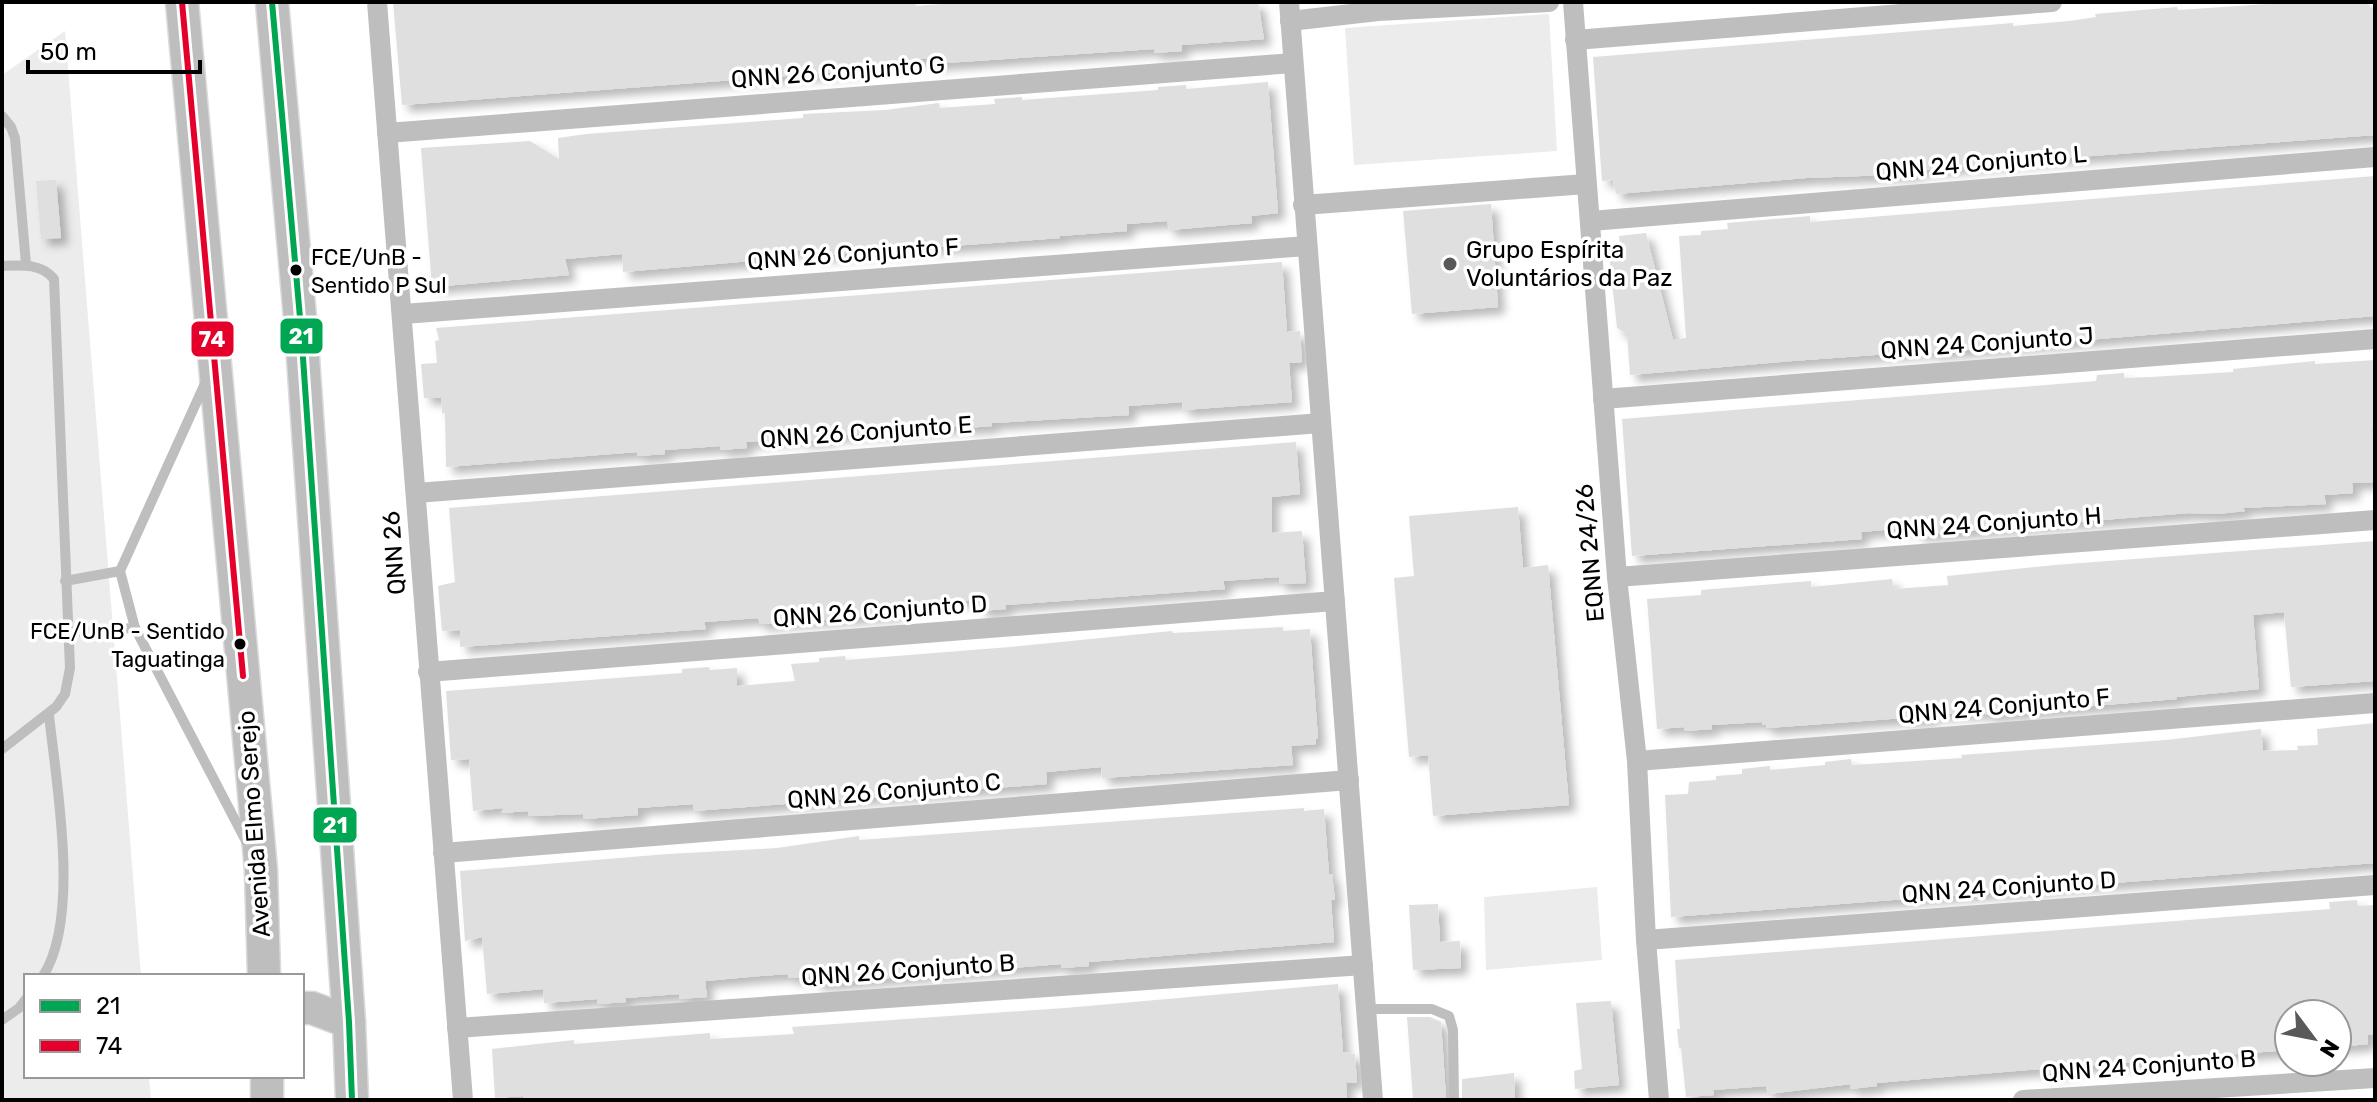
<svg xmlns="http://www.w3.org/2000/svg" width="2377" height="1102" font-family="Rubik,sans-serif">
<defs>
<filter id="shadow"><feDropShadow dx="7" dy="7" stdDeviation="4" flood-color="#0004"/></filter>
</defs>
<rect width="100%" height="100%" fill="#fff"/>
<!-- green -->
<g fill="#ececec">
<path d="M1549,14L1557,151L1354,165L1345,28Z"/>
<path d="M65,31L141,976H26V1076H149L151,1100H2V75Z"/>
<path d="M1597,887L1602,960L1486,970L1484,897Z"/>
</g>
<!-- building -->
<g fill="#dfdfdf" filter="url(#shadow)">
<path d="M393,2H915L916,6L966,2H1258L1264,39L1182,45V51L1154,53V49L930,64V58L853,64L854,71L402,105Z"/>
<path d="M2297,2H2369L2370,8H2375V135L2051,159L1916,171V174L1806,178L1616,194L1613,180L1602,181L1593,57L2013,23V26L2069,21L2096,17L2095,14L2177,7L2178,10Z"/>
<path d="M1268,82L1278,213L1251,216L1252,223L1169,230L1167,221L1127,224V231L1060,236V238L814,256V249L760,253V255L751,256V261L623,272L622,254L565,259L569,275L432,287L421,148L530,141L559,159L558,138L586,134L803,118V114L885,110L939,103L940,108L995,104L994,99L1022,97V100L1158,90V87L1186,85V89Z"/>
<path d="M2375,176V316L1930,353V351L1792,361L1630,375L1627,334L1617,328L1608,244L1620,243L1619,236L1646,233L1673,340L1686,338L1679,236L1701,235V231L1728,229L1727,223L1810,216V222Z"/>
<path d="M56,180L61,238L41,239L36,181Z"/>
<path d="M1491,204L1498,307L1412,314L1403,211Z"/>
<path d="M1282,262L1287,332L1300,331L1302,362L1289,363L1292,402L1183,410L1182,402L1129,406V415L992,423V426L965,428V426L829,436V439L801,441V438L746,442L747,448L720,450V446L665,450V454L638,456L637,452L446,467L445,413H442L441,398H424L421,364L437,363L435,341L439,340L436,328Z"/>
<path d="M2375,360V429L2372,427L2375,482L2352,483L2353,493L2324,495L2326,504L2243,508L2245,511L2217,514L2189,513L1916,535V527L1861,532L1862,539L1632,556L1622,419L2096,381L2097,375L2124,373V378L2151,377L2233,372V369L2315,361V364Z"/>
<path d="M1296,442L1300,494L1272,497V533L1302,531L1306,583L1279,584V577L1223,581L1225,589L1006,605V609L979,611V600L951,601L895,606L897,614L760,624L758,618L704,622L706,629L460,647V630L442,631L438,586L455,582L449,508Z"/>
<path d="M1518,507L1523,568L1548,565L1569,805L1433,816L1428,755L1409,757L1394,578L1414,576L1409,516Z"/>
<path d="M2375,541V681L2291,687L2284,612L2253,615L2259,689L2176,697L2177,699L1986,715L1985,712L1930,715L1931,719L1903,720L1904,718L1767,728L1766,724L1762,725V722L1712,725V729L1685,731L1684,727L1657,729L1647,599L1701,595V590L1811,581V587L1892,579L1894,589L1948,585L1947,576L2055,565Z"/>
<path d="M1283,627V631L1310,629L1318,739H1316V744L1291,746L1293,765L1102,778L1101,767L1046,772L1047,784L693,811V804L638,808V815L584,819L583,814L528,816V811L501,813L504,808L473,811L469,759L451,760L446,691L682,673V669L709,667L710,670L737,668V686L795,681L791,664L819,662V658L845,656L846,660L1010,647L1172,631L1173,633Z"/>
<path d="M2375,723V863L1671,917L1665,795L1688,794L1689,782L1716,780V776L1742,774V769L1770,766V770L1825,765V762L1851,759L1852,765L1962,758L1961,755L2166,740L2261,729L2263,751L2298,750L2297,746L2318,745L2317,729Z"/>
<path d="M1304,808V811L1324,809L1329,874H1332L1335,900H1331L1334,942L1089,962V966L1062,968L1061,964L816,984L815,976L788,978V974L760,976L705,981L707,997L679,999V994L625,998L626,1002L598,1004L597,999L544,1003L543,989L487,994L482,937L465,941L460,871L668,854L777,848L859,836V840L914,836Z"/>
<path d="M2357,900L2358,906L2375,905V1034L2368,1035V1044L2337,1047V1014H2289V1050L2095,1065L2068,1068V1072L2041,1074V1069L1932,1078L1877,1083V1086L1850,1089L1851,1084L1768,1094L1766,1086L1713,1090L1714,1095L1686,1097L1681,1048H1679L1677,1029H1680L1675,960L2330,909L2329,902Z"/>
<path d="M1438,904L1440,942L1460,941L1461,968L1413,970L1409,905Z"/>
<path d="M1338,984L1343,1052L1355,1054L1357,1083L1346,1082L1347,1100H524L523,1096L495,1098L492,1049L574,1040V1044L710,1033V1039L763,1036L794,1034L792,1027L1065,1008Z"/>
<path d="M1611,1001L1619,1085L1575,1089L1574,1071L1582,1069L1576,1003Z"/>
<path d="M1407,1017H1430L1441,1022L1446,1098L1413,1100Z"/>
<path d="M1514,1073L1515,1100H1462V1079Z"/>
</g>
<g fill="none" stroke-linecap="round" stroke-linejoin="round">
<defs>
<g id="primary">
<path d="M182,2L261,870L264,976"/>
<path d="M272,2L301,329L349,1022L352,1100"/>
<path d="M302,1008H312L349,1022"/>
<path d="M267,1076V1100"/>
</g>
</defs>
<!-- primary casing -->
<use href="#primary" stroke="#dbdbdb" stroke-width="35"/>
<!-- service -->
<g stroke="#bebebe" stroke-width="10">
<path d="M2,116L11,127L15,138L26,264"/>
<path d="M2,266C21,265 41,263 54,279L70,668L65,694L56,707L2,749"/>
<path d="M207,379L120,571L135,628L247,843"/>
<path d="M65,581L120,571"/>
<path d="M69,632L135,628"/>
<path d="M43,976C81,917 56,782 49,715"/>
<path d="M1366,1009H1432L1449,1016L1453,1030L1454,1100"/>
<path d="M2,1020L19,1008L26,999"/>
</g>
<!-- minor -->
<g stroke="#bebebe" stroke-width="20">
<path d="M377,2L463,1100"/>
<path d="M1289,2L1373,1100"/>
<path d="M1573,2L1617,577L1637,761L1646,940L1659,1100"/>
<path d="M1290,21L1378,11L1549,2"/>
<path d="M1575,40L2052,2"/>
<path d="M387,133L1293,63"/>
<path d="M1303,205L1586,184"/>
<path d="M1591,221L2375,157"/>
<path d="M403,314L1307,246"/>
<path d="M1603,399L2375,339"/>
<path d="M416,493L1321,423"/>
<path d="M1617,577L2375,520"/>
<path d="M428,672L1335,601"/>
<path d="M1637,761L2375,703"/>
<path d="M443,853L1349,780"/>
<path d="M1646,940L2375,885"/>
<path d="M457,1028L1363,965"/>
<path d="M2023,1100L2375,1078"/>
</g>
<!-- primary -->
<use href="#primary" stroke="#bebebe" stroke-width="32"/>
<defs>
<path id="bus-1" d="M272,2L301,329L349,1022L352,1100"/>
<path id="bus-2" d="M182,2L243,676"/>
</defs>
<!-- bus-1 casing -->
<use href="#bus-1" stroke="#fff" stroke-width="12"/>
<!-- bus-2 casing -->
<use href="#bus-2" stroke="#fff" stroke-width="12"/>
<!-- bus-1 -->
<use href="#bus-1" stroke="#00a651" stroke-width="6"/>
<!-- bus-2 -->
<use href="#bus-2" stroke="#e4002b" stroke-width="6"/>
</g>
<!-- markers -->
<circle fill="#595959" stroke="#fff" stroke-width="3" cx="1450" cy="264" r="8"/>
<g fill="#000" stroke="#fff" stroke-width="3">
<circle cx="296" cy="270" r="7"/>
<circle cx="240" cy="644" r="7"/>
</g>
<g text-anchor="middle" stroke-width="7" stroke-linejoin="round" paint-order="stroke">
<!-- bus labels -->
<g font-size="22" fill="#000" stroke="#fff" text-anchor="start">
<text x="311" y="265">FCE/UnB -<tspan x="311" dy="28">Sentido P Sul</tspan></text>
<text x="225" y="639" text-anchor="end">FCE/UnB - Sentido<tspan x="225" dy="28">Taguatinga</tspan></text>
</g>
<!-- street labels -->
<g font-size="24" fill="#000" stroke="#fff">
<text transform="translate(838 72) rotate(-4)" y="8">QNN 26 Conjunto G</text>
<text transform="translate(1981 163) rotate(-5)" y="8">QNN 24 Conjunto L</text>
<text transform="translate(853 254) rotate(-4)" y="8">QNN 26 Conjunto F</text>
<text transform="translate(1987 343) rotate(-4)" y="8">QNN 24 Conjunto J</text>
<text transform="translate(866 432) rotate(-4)" y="8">QNN 26 Conjunto E</text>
<text transform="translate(1994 523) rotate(-4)" y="8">QNN 24 Conjunto H</text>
<text transform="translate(394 553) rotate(-94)" y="8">QNN 26</text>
<text transform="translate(1590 553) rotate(-95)" y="8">EQNN 24/26</text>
<text transform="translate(880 611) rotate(-4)" y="8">QNN 26 Conjunto D</text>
<text transform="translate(2004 706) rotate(-5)" y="8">QNN 24 Conjunto F</text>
<text transform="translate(894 791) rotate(-5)" y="8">QNN 26 Conjunto C</text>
<text transform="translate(254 824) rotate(-94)" y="8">Avenida Elmo Serejo</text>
<text transform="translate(2009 887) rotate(-4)" y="8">QNN 24 Conjunto D</text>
<text transform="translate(908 970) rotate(-4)" y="8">QNN 26 Conjunto B</text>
<text transform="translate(2149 1066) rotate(-4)" y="8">QNN 24 Conjunto B</text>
</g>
<!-- poi labels -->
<g font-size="24" fill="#000" stroke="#fff" text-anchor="start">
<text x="1466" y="258">Grupo Espírita<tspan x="1466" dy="28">Voluntários da Paz</tspan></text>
</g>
</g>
<g stroke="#fff" stroke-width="3">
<rect x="279" y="317" width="45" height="38" rx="8" fill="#00a651"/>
<rect x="190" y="320" width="45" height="38" rx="8" fill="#e4002b"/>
<rect x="312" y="806" width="46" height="38" rx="8" fill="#00a651"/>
</g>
<g font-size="22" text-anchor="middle" font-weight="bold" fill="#fff">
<text x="301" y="344">21</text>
<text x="212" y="347">74</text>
<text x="335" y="833">21</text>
</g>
<!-- border -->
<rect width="2377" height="1102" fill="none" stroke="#000000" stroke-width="8"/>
<!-- legend -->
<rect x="24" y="974" width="280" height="104" fill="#ffffff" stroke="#999999" stroke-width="2"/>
<rect x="40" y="1000" width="40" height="12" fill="#00a651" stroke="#999999" stroke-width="2"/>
<text x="96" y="1014" font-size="24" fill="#000000">21</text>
<rect x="40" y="1040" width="40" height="12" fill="#e4002b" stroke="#999999" stroke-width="2"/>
<text x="96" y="1054" font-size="24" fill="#000000">74</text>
<!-- north arrow -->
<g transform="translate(2313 1038) rotate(122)"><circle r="38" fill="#ffffff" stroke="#999999" stroke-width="2"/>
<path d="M0-6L14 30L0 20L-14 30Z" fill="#595959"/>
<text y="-12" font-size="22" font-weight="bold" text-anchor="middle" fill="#000000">N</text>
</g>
<!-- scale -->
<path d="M28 60v12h172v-12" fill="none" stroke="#000000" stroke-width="4"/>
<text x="40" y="60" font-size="24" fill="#000000" stroke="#ffffff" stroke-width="6" paint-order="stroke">50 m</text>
</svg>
